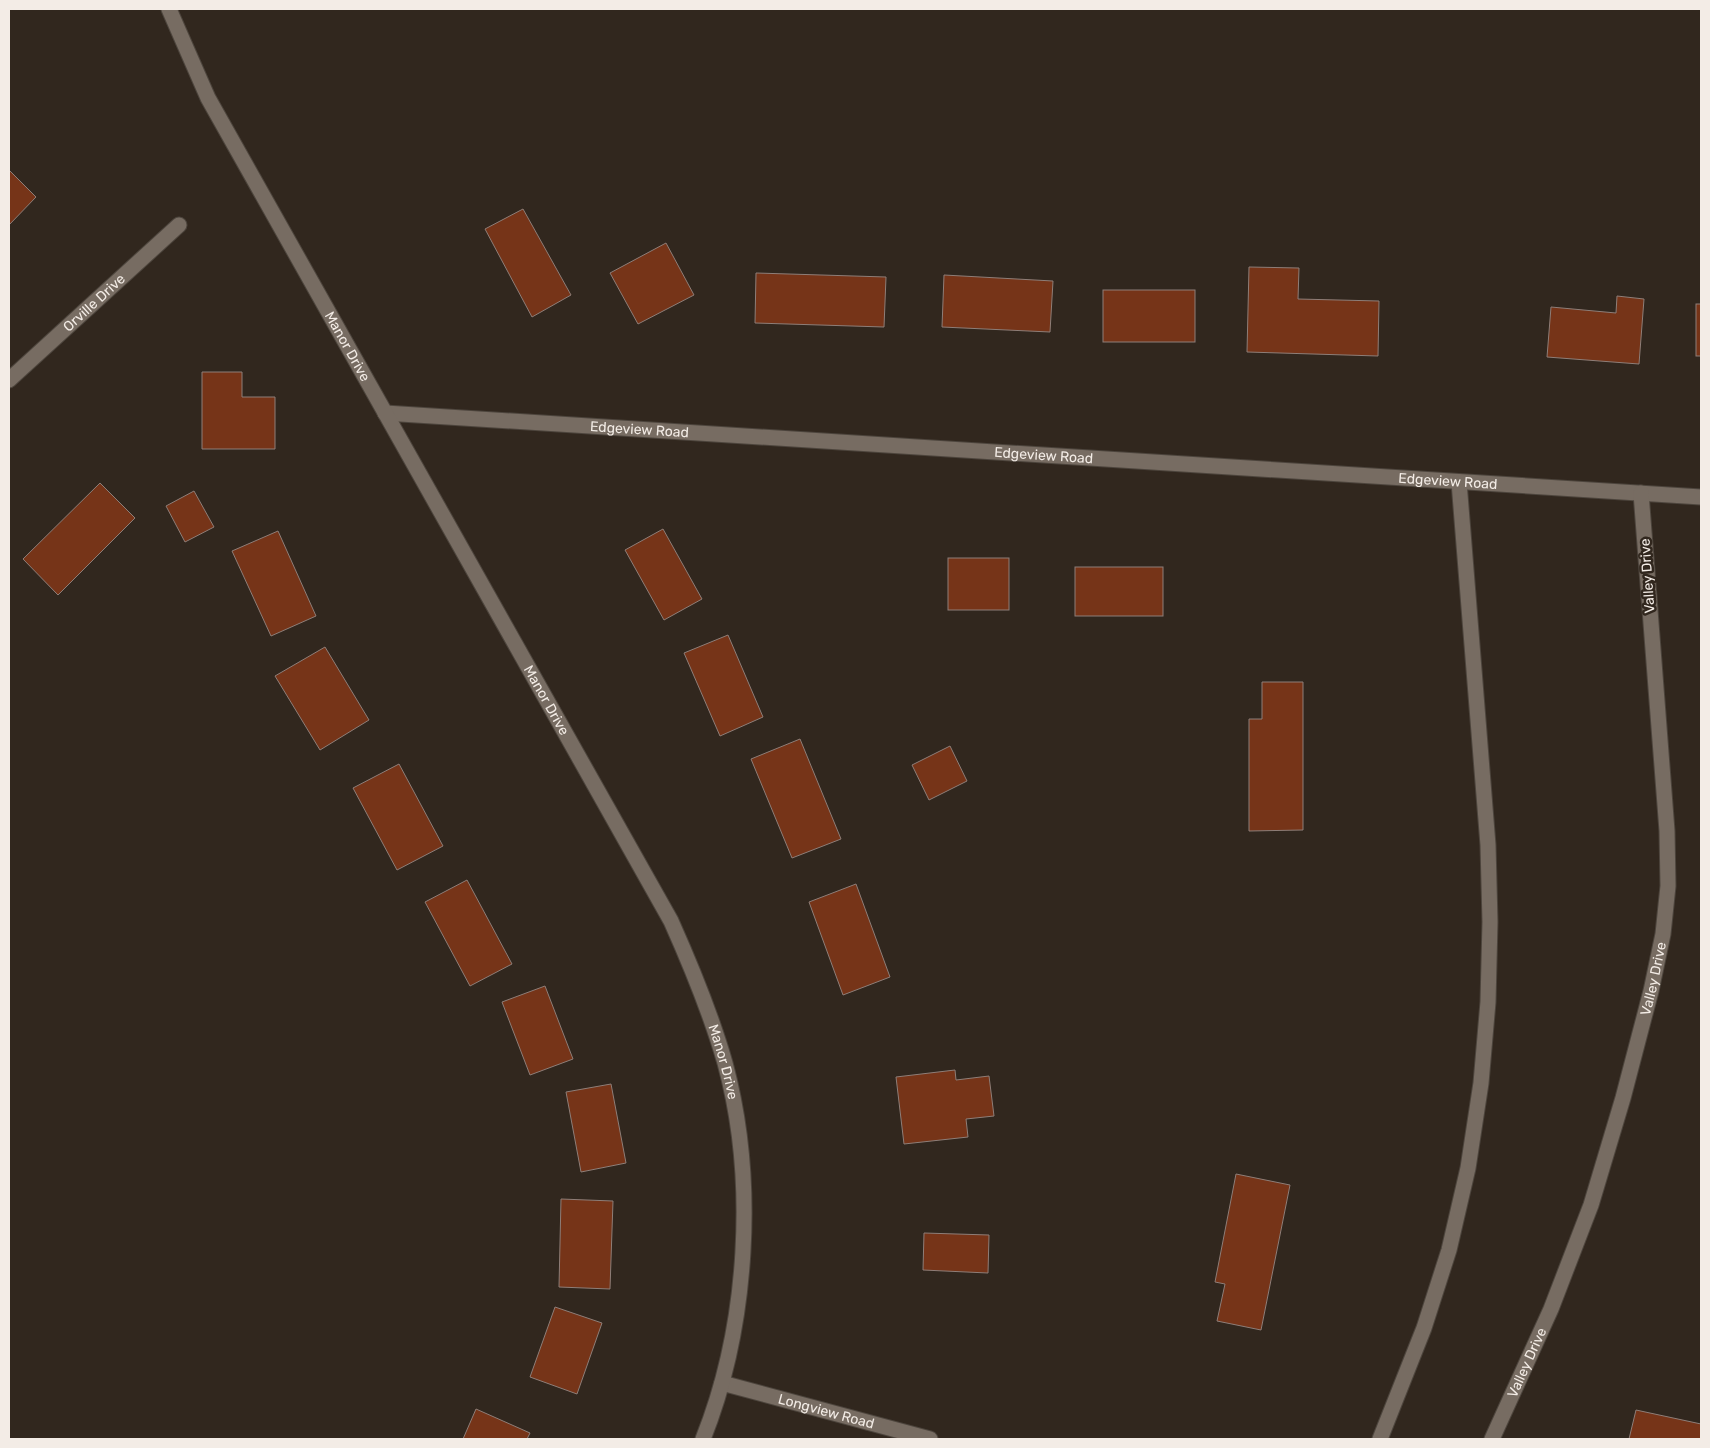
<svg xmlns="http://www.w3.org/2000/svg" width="1710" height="1448" font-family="Rubik,sans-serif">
<rect width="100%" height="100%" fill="#31271e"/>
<!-- building -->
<g fill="#763418" stroke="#8e7e78">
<path d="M9,170L36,197L9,225Z"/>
<path d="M523,209L571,295L532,317L485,229Z"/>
<path d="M666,243L694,295L638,324L610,273Z"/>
<path d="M1249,267L1299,268L1298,299L1379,301L1378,356L1247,352Z"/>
<path d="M756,273L886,277L884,327L755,323Z"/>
<path d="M944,275L1053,281L1050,332L942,327Z"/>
<rect x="1103" y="290" width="92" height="52"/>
<path d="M1617,296L1644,299L1639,364L1547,357L1551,307L1616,313Z"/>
<rect x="1696" y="304" width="5" height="52"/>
<path d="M202,372H242V397H275V449H202Z"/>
<path d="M100,483L135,518L58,595L23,559Z"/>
<path d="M194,491L214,527L185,542L166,506Z"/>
<path d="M663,529L702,599L664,620L625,550Z"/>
<path d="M278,531L316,616L271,636L232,551Z"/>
<rect x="948" y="558" width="61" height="52"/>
<rect x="1075" y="567" width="88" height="49"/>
<path d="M728,635L763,717L720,736L684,653Z"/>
<path d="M325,647L369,720L320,750L275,676Z"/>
<path d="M1262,682H1303V830L1249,831V719H1262Z"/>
<path d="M800,739L841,839L792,858L751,759Z"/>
<path d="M950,746L967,781L929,800L912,765Z"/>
<path d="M399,764L443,846L397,870L353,788Z"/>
<path d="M467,880L512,964L470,986L425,902Z"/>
<path d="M856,884L890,977L843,995L809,902Z"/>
<path d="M545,986L573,1059L530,1075L502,1002Z"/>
<path d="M955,1070L956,1080L989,1076L994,1116L966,1119L968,1137L904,1144L896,1077Z"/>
<path d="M611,1084L626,1163L581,1172L566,1092Z"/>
<path d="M1236,1174L1290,1185L1261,1330L1217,1321L1225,1284L1215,1282Z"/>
<path d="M561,1199L613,1201L610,1289L559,1287Z"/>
<path d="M924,1233L989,1235L988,1273L923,1270Z"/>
<path d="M555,1307L602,1323L577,1394L530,1377Z"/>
<path d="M476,1409L530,1433L527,1439H463Z"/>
<path d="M1636,1410L1701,1424V1439H1629Z"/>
</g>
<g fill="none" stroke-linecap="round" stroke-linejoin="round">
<defs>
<g id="street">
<path id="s1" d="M9,380L179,225"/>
<path id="s2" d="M385,413L1701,497"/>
<path id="s3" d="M722,1383L930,1439"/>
<path d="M1380,1439L1424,1328L1449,1250L1468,1168L1481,1083L1488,1002L1490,922L1488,845L1459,482"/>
<path id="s4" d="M1492,1439L1551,1309L1591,1205L1623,1098L1651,991L1663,934L1668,886L1667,831L1641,493"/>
</g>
<g id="secondary">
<path id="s5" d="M169,9L208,98L671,921C692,968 711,1014 725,1063C757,1181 748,1326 703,1439"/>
</g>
</defs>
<!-- street casing -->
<use href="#street" stroke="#4d453d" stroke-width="17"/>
<!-- secondary casing -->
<use href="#secondary" stroke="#4d453d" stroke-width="17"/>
<!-- street -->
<use href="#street" stroke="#776c62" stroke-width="15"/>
<!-- secondary -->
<use href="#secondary" stroke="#776c62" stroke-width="15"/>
</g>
<g text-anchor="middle" stroke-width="5" stroke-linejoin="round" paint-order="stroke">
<!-- street labels -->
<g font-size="14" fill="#f3ece6" stroke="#31271e">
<text dy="5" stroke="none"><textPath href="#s1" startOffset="115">Orville Drive</textPath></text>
<text dy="5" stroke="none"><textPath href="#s5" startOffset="382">Manor Drive</textPath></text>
<text dy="5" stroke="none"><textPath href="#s2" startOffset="255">Edgeview Road</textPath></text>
<text dy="5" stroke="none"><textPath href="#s2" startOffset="660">Edgeview Road</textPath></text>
<text dy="5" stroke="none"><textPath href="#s2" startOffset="1065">Edgeview Road</textPath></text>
<text transform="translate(1647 576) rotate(-94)" y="5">Valley Drive</text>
<text dy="5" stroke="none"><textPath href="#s5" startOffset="788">Manor Drive</textPath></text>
<text dy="5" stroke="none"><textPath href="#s4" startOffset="489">Valley Drive</textPath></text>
<text dy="5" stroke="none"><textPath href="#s5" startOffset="1192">Manor Drive</textPath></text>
<text dy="5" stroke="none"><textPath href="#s4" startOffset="84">Valley Drive</textPath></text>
<text dy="5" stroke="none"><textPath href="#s3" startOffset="108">Longview Road</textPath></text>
</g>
</g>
<!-- border -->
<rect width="1710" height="1448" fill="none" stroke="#f3ece6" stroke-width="20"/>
</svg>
